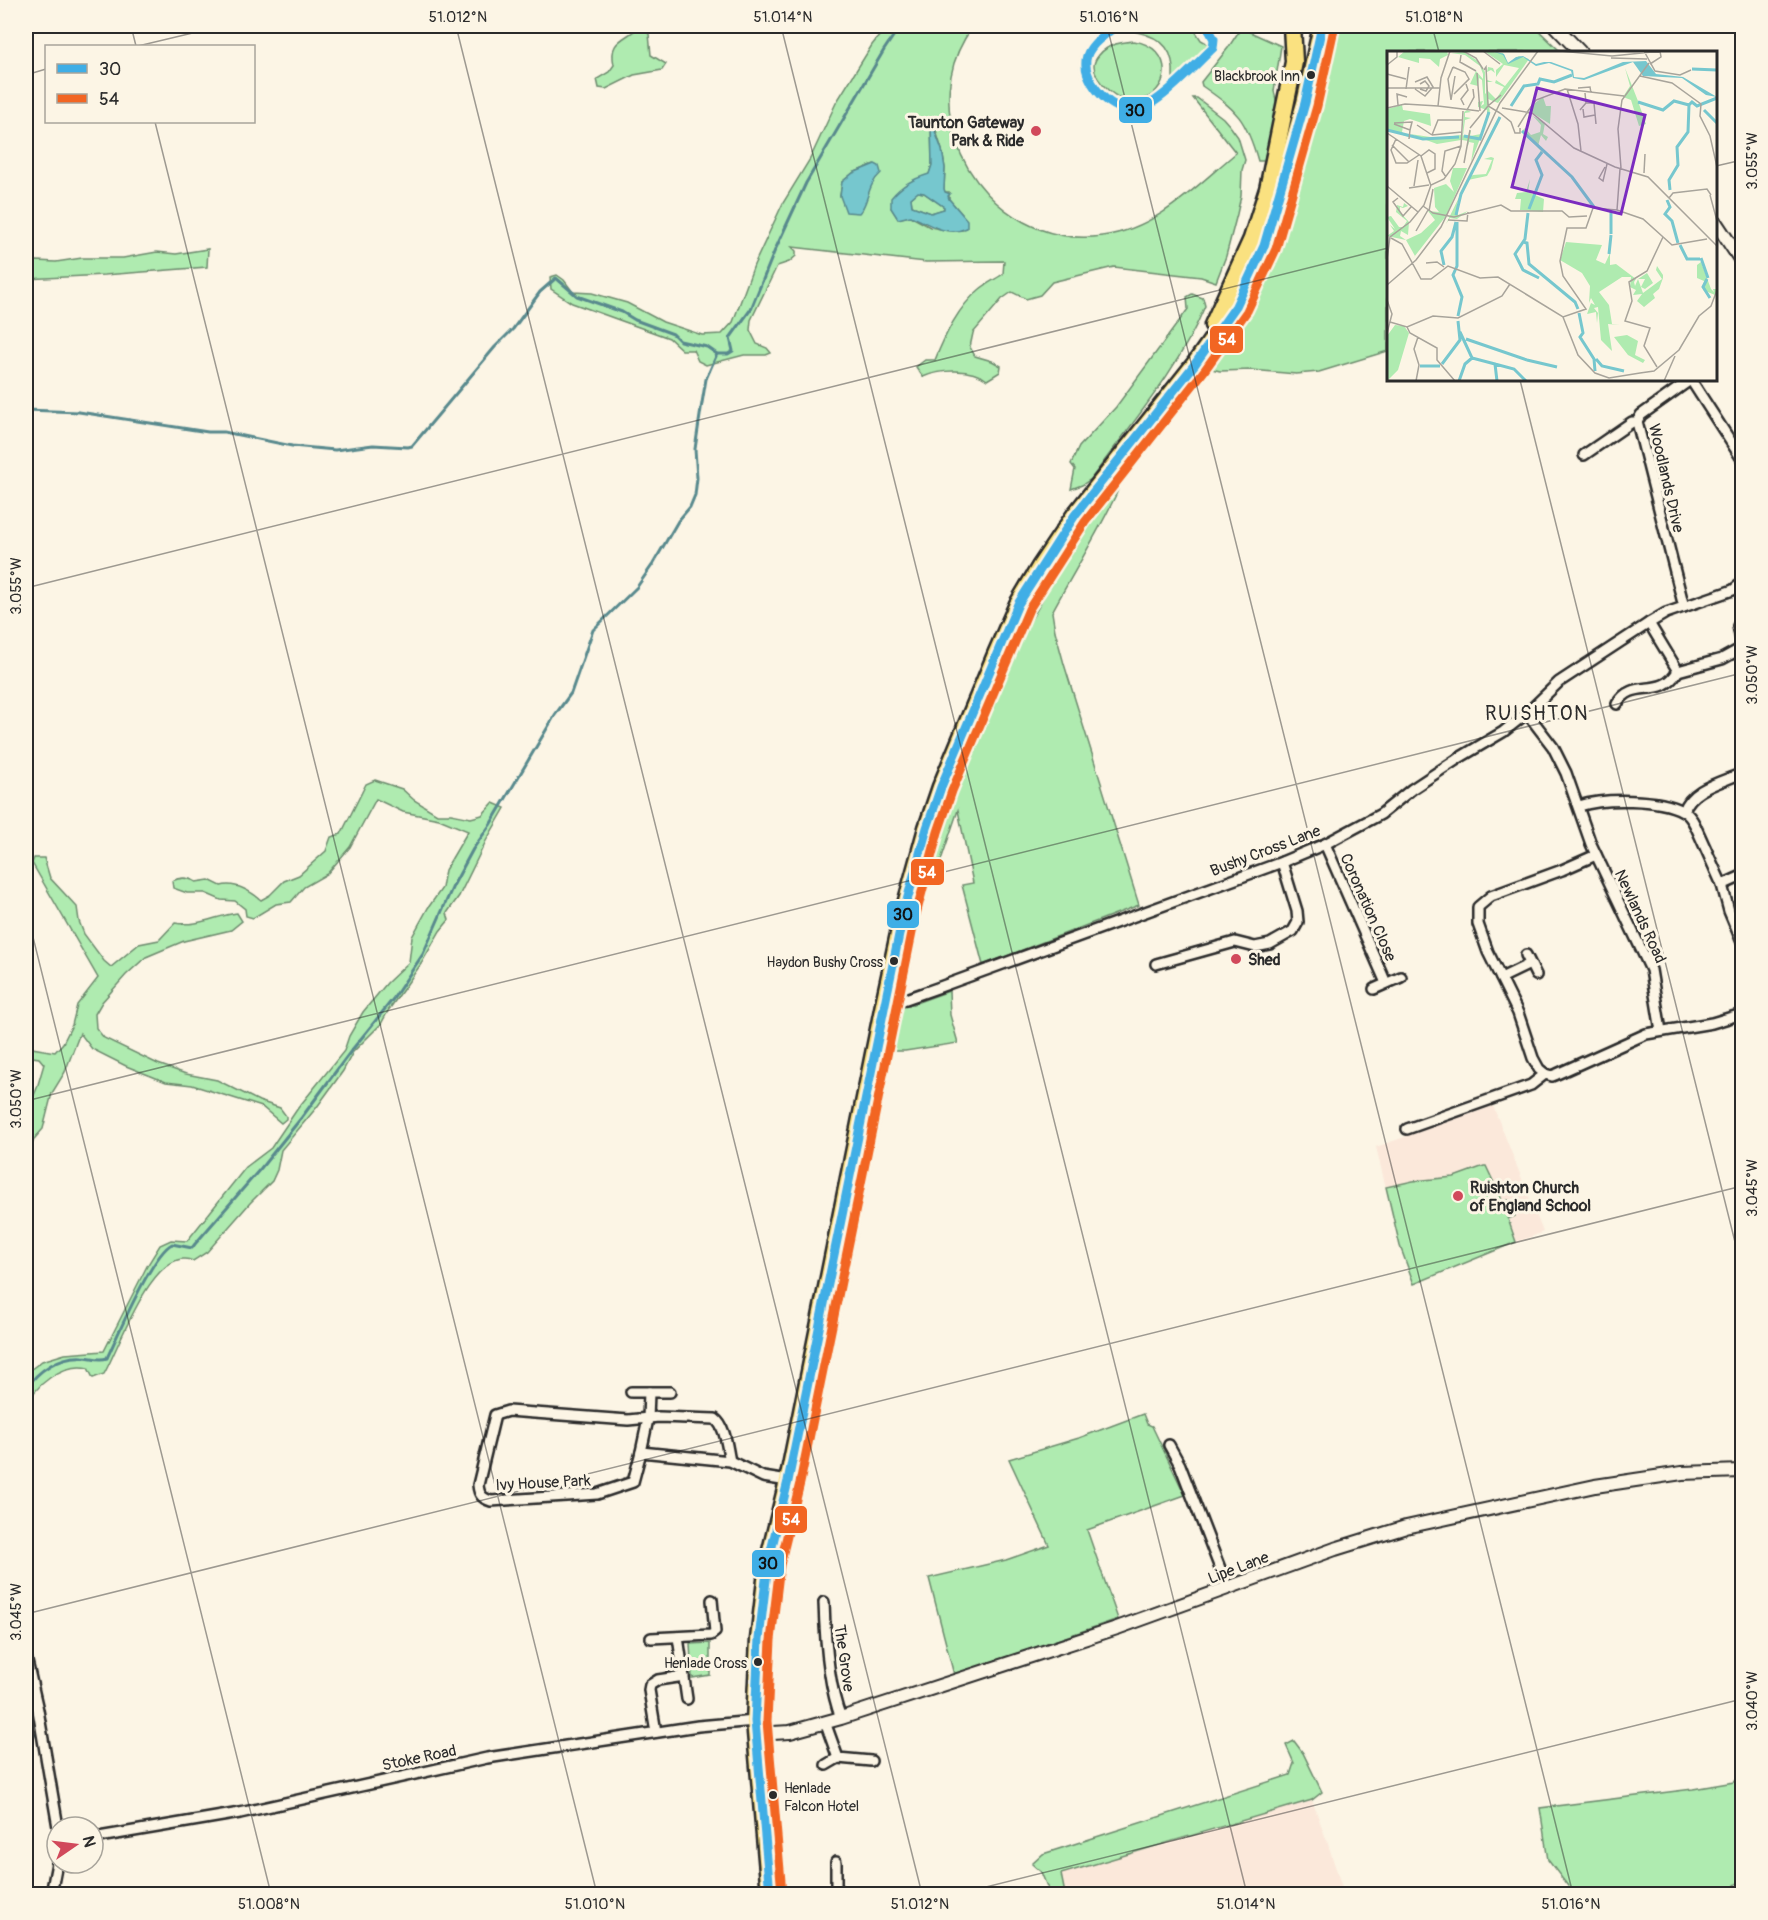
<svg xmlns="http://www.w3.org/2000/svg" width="1768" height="1920" font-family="Pangolin,sans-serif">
<rect width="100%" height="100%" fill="#fcf5e5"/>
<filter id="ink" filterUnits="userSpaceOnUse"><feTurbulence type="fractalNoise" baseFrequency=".0167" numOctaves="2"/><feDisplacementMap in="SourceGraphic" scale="12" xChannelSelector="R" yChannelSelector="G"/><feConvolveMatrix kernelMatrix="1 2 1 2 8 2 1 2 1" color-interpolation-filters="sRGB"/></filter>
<g filter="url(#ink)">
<!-- built -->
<g fill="#fbe8da">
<path d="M1493,1106L1543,1232L1414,1284L1400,1246L1376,1147Z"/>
<path d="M1312,1800L1328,1844L1344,1894H1065L1060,1874Z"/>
</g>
<!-- green -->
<g fill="#afebb0" stroke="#6d8b6e" stroke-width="1.5" fill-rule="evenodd">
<path d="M887,26H973C963,40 954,58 951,76C935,163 1013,249 1102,236C1157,229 1196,186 1236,153L1193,98H1197L1223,118L1230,126L1238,137L1245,160L1242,170L1241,196L1237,214L1226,256L1216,282L1201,277L1114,267L1052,282L1040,295L1026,299L1012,292L1002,299L973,333L970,347L975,356L992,361L1001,366L1000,372L987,380C971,368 941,369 923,377L916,367L925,360H935C945,335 958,307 980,289C987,283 996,279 1003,274L1004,261L926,262L792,247L796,251V256L789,262L777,266L751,320L750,330L757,344L767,348L771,353L766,355H744L706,365L698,361L693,350H682L669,338L572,303L551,289L550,277L557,275L564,280L573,292L592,293L627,303L663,322L702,335L722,334L733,322L754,265L783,203L810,159L836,103L872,45ZM931,124H934L942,150L945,168L944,189L945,192H949V199L962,214L963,230H946L930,227L910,216L898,219L891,208L929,174L932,165ZM874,164L878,175L869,188L862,210L840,196L842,182L853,173Z"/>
<path d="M1146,26H1192L1201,40L1210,45L1173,79C1175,51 1164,38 1137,32Z"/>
<path d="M1329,26H1534L1561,52H1388V351L1319,372L1296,374L1252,370L1220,371L1212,369L1207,359L1236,320L1277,228Z"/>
<path d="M1241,28L1281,46L1274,91L1277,104L1264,161H1258C1246,119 1238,111 1202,86L1201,82L1228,48Z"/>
<path d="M637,29L643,30L649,34L651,55L666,64L662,70L634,75L606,89L599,88L597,79L609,72L614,65C609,42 621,41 637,29Z"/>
<path d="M1134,41C1175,48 1173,93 1135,103V101C1119,103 1094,82 1094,66C1094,59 1102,51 1107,48C1113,43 1126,42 1134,41Z"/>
<path d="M918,192L924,193L944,207V209L931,213L912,206L911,198Z"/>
<path d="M208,249L207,267L104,275L26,279V263L37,261L56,262L82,258H123L157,252L176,254Z"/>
<path d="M1192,294L1203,298L1205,306C1179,369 1131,424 1091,479L1082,485L1071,489L1075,469L1071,464L1079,447L1116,407L1188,309L1187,297Z"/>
<path d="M1123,474C1124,490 1063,590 1052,612L1055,631L1064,664L1139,905L983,965L962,885L973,883L958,810L940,863L934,870L927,871L949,808L963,762L1016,645L1038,608L1062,563L1118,477Z"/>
<path d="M375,780L402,789L414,800L437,814H451L471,818L482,815L493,803L505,808L486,841L459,896L447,913L449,920L440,931L421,964L388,1011L381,1024L353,1052L343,1071L317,1107L281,1150L277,1170L272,1181L250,1203L207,1252L193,1261C154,1243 119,1348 104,1374L93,1378L88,1368C63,1362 33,1386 26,1408V1373L42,1361L65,1354L104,1351L147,1266L160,1245L171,1240L187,1241L246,1167L271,1148L298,1108L344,1051L349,1036L363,1012L387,983L409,962L412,937L428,908L442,888L445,870L468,831L439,819L403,812L376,799L350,847L327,874L304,887L291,902L276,904L253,918L246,916L245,909L235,901L221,900L205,893H187L173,888L172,881C180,877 188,877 196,882L209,880L221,886C236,882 250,891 261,900L270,895L284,881L299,875L326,851L331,837L341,834L366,784Z"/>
<path d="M34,858H44L50,878L77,907L79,921L84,934L104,961L111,967L139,944L159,940L175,923C198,927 215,916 237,913L242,921L231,930L184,941L146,957L126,975L102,1002L95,1014L96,1028L104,1038L158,1064L186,1074L217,1080L259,1101L280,1108L286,1116V1119L281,1123L262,1107L192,1085L166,1082L126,1066L92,1049L80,1033L65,1072L52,1093L43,1129L35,1138L26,1157V1114L37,1088L44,1064L39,1058L26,1056V1047L55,1052L63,1043L72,1025L77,1005L98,978L32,863Z"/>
<path d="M949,991L950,1015L958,1043L905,1051H889L892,1025L896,1010Z"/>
<path d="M1484,1166H1486L1503,1202L1508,1200L1515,1216L1508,1219L1516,1242L1414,1284L1400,1246L1386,1187L1413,1181L1454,1177Z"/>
<path d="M1143,1414L1147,1424L1152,1426L1185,1495L1087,1530L1118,1619L954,1675L929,1578L1006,1560L1049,1545L1009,1459L1079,1438Z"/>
<path d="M710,1643V1675L692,1678L690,1644Z"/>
<path d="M1294,1741L1303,1753L1322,1792L1312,1800L1061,1874L1065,1894H1050L1041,1872L1032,1864L1043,1854L1290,1775L1294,1763L1286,1745Z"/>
<path d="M1742,1775V1880L1722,1894H1574L1548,1860L1540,1808L1693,1789L1734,1782Z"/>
</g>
<!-- water -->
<g fill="#76c7ce" stroke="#58898d" stroke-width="1.5" fill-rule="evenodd">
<path d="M932,123L942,150L945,168L944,189L945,192L950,194L948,196L949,199L967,220V228C945,238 928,222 910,216L898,219L891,208V198C902,185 913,179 929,174L932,165L931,124ZM918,192L924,193L944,207V209L931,213L912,206L911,198Z"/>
<path d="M875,164L879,166L881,173C866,186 869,204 859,213L846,212L840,196L842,182L853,173Z"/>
</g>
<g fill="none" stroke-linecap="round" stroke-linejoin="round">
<!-- stream -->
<g stroke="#58898d" stroke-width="3">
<path d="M26,410L79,412L208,432H224L292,446L335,450L373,445L408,447L412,446L495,347L513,329L540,292L556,278L577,296L622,312L635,320L673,334L680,341L707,347L717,354H728L733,351L730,338L751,309L775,250L806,183L884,50L900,26"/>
<path d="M26,1389C37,1371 60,1355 83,1357C91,1357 99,1361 107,1358C118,1335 152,1254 172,1244L192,1248L195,1244L261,1168L302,1117L351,1051L393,999L423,954L453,886L473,849L490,825L555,715L571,693L593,630L637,587L653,564L678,521L690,507L695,495L697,478L695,449L701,409L706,379L717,354"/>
<path d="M26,1640L30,1657"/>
<path d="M32,1663L40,1698"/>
<path d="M26,1739L36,1733"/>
</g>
<defs>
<g id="street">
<path d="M1691,380L1742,459"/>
<path d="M1584,455L1632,422H1637"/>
<path d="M1684,607L1637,422L1641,415L1690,380"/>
<path d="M1649,623L1678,671L1722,659L1742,648"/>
<path d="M1738,626L1742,644"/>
<path d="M1617,704C1634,676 1660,701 1678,671"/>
<path d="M1527,713L1553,747L1566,773L1591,844L1651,970L1661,1031"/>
<path d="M1579,806C1604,798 1659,798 1683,811C1689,814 1692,819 1695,825L1722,885L1742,876"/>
<path d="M1684,811C1691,788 1723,782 1742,773"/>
<path d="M1325,844L1386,983"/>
<path d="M1722,885L1729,911L1742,942"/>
<path d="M1526,955L1536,975"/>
<path d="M1156,964L1235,942L1255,947L1270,944L1293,931L1298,922L1297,911L1282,862"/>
<path d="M1501,978L1530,964"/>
<path d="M1374,989L1401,977"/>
<path d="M885,999L903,1000L937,988L1282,862L1325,844L1381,814L1412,789L1459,758L1503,732L1527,713L1559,682L1649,623L1666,613L1733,590L1742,583"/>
<path d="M1545,1074L1539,1069L1533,1058L1518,1013L1488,952L1478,924V907L1491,896L1562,870L1596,855"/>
<path d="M1407,1129L1531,1085L1545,1074L1552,1076L1557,1074L1646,1034L1712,1023L1742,1014"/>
<path d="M631,1392H649L648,1419L641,1452"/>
<path d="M649,1392H670"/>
<path d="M1169,1445L1180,1465L1228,1589"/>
<path d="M730,1461C727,1449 726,1427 715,1419L659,1417L628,1420L508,1411L495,1415L478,1485C479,1495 482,1498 491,1501L597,1494L633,1482L641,1452L730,1461L763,1477L788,1481"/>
<path d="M824,1602C825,1637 828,1685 841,1718"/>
<path d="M678,1637L687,1699"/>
<path d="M651,1638L711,1635L715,1632L712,1600"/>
<path d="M26,1657L38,1710L58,1827"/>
<path d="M825,1722L838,1758L871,1761"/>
<path d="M656,1732L649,1690L650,1685L658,1680L684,1676"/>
<path d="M826,1765L838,1758"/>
<path d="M93,1838L240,1813L487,1758L698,1726L755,1721"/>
<path d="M51,1894L57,1863"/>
<path d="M829,1894L836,1891V1862"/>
</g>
<g id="secondary">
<path d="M1555,26L1580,52"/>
<path d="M1716,223L1742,262"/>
<path d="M755,1734L790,1732L841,1718L1117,1628L1335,1549L1406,1527L1595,1486L1682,1473L1742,1471"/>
</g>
<g id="highway">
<path d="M1213,325L1252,239L1268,189L1294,62L1292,26"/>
<path d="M770,1894L755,1721L759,1639L768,1563L788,1481L885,999L903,915L927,828L941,787L997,652L1018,604L1040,567L1075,515L1195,364L1236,306L1264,246L1305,103L1322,26"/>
</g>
</defs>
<!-- street casing -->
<use href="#street" stroke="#2b2b2b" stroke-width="14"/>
<!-- secondary casing -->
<use href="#secondary" stroke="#2b2b2b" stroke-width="16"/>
<!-- highway casing -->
<use href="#highway" stroke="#2b2b2b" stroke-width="21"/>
<!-- street -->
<use href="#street" stroke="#fcf5e5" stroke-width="9"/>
<!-- secondary -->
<use href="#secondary" stroke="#fcf5e5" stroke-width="12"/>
<!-- highway -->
<use href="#highway" stroke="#fae180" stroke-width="16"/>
<defs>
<g id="bus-1">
<path d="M1116,26C1105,35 1088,45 1086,60C1083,83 1114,115 1137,110C1159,105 1196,64 1213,48L1214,39L1207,26"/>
<path d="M770,1894L755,1721L759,1639L768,1563L788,1481L903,915L927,828L941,787L1018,604L1075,515L1195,364L1236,306L1264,246L1305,103L1322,26"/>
</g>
<path id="bus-2" d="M782,1893L767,1721L771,1640L780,1565L800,1483L915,918L938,832L952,791L1029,609L1085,522L1204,371L1247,311L1276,249L1317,106L1334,29"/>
</defs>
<!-- bus-1 casing -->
<use href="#bus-1" stroke="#fcf5e5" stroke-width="14"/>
<!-- bus-2 casing -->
<use href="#bus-2" stroke="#fcf5e5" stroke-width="14"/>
<!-- bus-1 -->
<use href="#bus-1" stroke="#3faee6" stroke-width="9"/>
<!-- bus-2 -->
<use href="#bus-2" stroke="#f26522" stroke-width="9"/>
</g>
</g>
<!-- ticks -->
<path fill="none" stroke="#2b2b2b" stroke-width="1.5" stroke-opacity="0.45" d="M131,26L136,46M456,26L922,1894M781,26L1247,1894M1107,26L1573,1894M1432,26L1439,52M138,46L222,26M26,75L46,69M155,122L597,1894M1716,166L1742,160M1520,380L1742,1270M26,588L1388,248M26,909L271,1894M26,1101L1742,673M26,1614L1742,1186M958,1894L1742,1699"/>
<!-- markers -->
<g fill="#2b2b2b" stroke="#fcf5e5" stroke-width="2">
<circle cx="1311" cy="75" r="5"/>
<circle cx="894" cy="961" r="5"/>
<circle cx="758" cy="1662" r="5"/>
<circle cx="773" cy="1795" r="5"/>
</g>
<g fill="#d1495b" stroke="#fcf5e5" stroke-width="2">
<circle cx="1036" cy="131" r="6"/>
<circle cx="1236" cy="959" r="6"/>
<circle cx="1458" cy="1196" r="6"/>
</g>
<g text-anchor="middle" stroke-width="6" stroke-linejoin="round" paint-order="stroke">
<!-- bus labels -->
<g font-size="14" fill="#2b2b2b" stroke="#fcf5e5" text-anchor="end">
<text x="1300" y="81">Blackbrook Inn</text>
<text x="883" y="967">Haydon Bushy Cross</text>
<text x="747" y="1668">Henlade Cross</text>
<text x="784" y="1793" text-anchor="start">Henlade<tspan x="784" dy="18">Falcon Hotel</tspan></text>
</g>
<!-- poi labels -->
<g font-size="16" font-weight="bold" fill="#2b2b2b" stroke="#fcf5e5" text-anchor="start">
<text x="1024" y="128" text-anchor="end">Taunton Gateway<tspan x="1024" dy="18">Park &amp; Ride</tspan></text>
<text x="1248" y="965">Shed</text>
<text x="1470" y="1193">Ruishton Church<tspan x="1470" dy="18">of England School</tspan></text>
</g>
<!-- street labels -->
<g font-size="16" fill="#2b2b2b" stroke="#fcf5e5">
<text transform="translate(1667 478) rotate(77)" y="6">Woodlands Drive</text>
<text transform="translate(1265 850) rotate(-21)" y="6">Bushy Cross Lane</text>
<text transform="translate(1369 907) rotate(66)" y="6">Coronation Close</text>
<text transform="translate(1641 916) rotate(65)" y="6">Newlands Road</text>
<text transform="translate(543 1482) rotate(-3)" y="6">Ivy House Park</text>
<text transform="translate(1238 1567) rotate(-21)" y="6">Lipe Lane</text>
<text transform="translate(845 1658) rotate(82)" y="6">The Grove</text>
<text transform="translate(419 1757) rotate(-12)" y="6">Stoke Road</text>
</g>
<!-- quarter labels -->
<g font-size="20" letter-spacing="1.5" fill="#2b2b2b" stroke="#fcf5e5">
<text x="1537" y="720">RUISHTON</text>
</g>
</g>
<!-- overview -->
<g transform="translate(1387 51)">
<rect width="330" height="330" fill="#fcf5e5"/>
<path d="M18,0H60L61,4L53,8L52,16L43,8L32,7V12L11,6ZM97,0L116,2L121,12L132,5L142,8L111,52L101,48L103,62L84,111L87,92L82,91L81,95V90L75,89L77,61L80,59L84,61L78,62V66L84,67L78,69L76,84L81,87L82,81L84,79L83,85L94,83L100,68V59L91,56V51L96,50L94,55L97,53L95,29L92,27L91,35L83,33L89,20L96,28V23L93,15L78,4L64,2L77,1L91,10L98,21V43L99,42V26L101,16L106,17L108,22L104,19L100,21V29L106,31H100V39L109,48L117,36L108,32L109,29L118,35L132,17L117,14L109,26V19L116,13ZM238,17L251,50L258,53H252L259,73L252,75L244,49L236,46L243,35ZM156,46L159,55H164L163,73L144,61V55ZM15,54L16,59L43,63L44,75L23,68L17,70L15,81L22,86L0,79V58ZM112,64L82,126L86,124L99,123L105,109L97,108L104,106L107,107L104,118L100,125L81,129L70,153L71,164L81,160L70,168L63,167L59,173ZM146,65L158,72L156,83L161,86L159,90L154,84L151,95L156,102L149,109L154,100L135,80L138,77L144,84L153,81L154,74ZM23,83L50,87L74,84V89L50,93ZM66,117H80L59,165L24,210L28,205L19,189L0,185L7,180L3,174L8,178L0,166L4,165L12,176H16L20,170L9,161L10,154L16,156L17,152L21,155L16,157L13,156V161L22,171L21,184L14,180L13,185L19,189L34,182L48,169L41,160L52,161L48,156L47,137L59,133L67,141L63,130ZM143,128L141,141L157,148L156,161L133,159L134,148H128L130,142L139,141ZM179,191L215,194L209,209L218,213L223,202V214L229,213L249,228L247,231L248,235L251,228L260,222L266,232L258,238L254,236L258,228H251L256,242L275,228L269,219L270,215L276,224V227L272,238L266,243L268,247L257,256L250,250L255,243L246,244L249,239L243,236L244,226H235L212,241L222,254L225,273L233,274L221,273L225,300L214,289L211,256L207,257L211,262L210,272L209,261L200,263L204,252L208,254L204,247L202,252L203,235L195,222L173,209ZM314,211L324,238L327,241L326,238H330L328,244L316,239L317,230L310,227V214ZM8,274L17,275L22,282L11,319L0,330V285ZM240,284L251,290L248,304L258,309L256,312L241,304L227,286Z" fill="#afebb0"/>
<path d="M105,0L117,3L121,12L129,6L136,5L149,13L157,11H164L186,19L187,26L197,27L236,11L259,10L269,23L296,26L330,46L319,44L295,27L256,25L246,11L197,29L186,27L184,20L162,12L149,15L136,6L121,13L116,4Z" fill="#76c7ce"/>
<path fill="none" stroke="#76c7ce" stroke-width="3" d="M305,18L330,19M251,51L276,59L287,50L302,54M124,55L137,35L151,33L153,28L167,31L185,24M317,59L330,72M0,79L36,88L72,86M135,80L185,126L207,156M77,85L93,88L102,61M283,139L282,129L291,114L290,96L301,81L302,54L305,51L310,55L330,47M280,149L283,156L278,163L285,170L291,192M142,158L155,124L149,109L155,101M224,161V183M141,162L138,188L128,203L136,219L152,227M69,164L74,143L113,66M70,171V215L66,224L75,246L71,265M136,191L140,192L142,213L188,251L191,258M293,194L300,208H313M222,203L224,184M314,207L321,227M57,214L54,200L65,186L69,171M320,228L316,236L323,247M192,262L196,282L193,286L207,308L208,320M73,281L85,307L108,313L110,330M79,288L140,309M209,308L215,315L237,320M140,309L170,316M55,313L73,289L71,270M108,313L127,318L139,330M33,315H53M72,330L78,313L85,307"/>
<path fill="none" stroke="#a8a49b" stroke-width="1.5" d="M76,0L89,7L96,18M96,0L113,13M173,0L225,5L275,0M257,0L268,20L293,24L304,19M74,4L73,11L89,20M224,7L260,8M263,13L274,6L273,0M0,14L10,6V0M66,16L61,28L64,49L68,25M66,16L78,21L82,28L67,43M97,19L99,16L101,54M90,22L93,60M0,23L19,28M253,25L285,32L314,53L313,65L323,85L330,116M33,33L38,30L42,35L39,40L33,38M0,37H53M191,37L203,36L204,42M19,38L22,16M28,38L38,45L46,36L40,26L28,31M180,38L191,73L194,100M199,52H207L209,73M11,54L10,43L20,46M77,54L74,48L81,39L79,33M51,55L54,27L63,0M51,55L92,60M0,57L18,53L51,55M115,57L145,62L187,97L228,116L261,126L330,195M196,58L197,66L208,64M80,59L87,46L86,38M193,59L199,52L198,42M141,60L149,49L178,38L237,45M113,62L101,55L114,44M113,62L124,71L128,82H133V77M7,72L25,71L23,79M7,73L23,79L22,88M30,74L45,84M131,76L141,60M83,77L101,55M0,82L34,105L44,135M45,84L51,69H75M45,84L75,81M9,88L4,99L9,112H20L32,104M5,94L22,111M34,105L42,99L48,103V118L40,122M77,112L83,79M218,116L212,127L216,130L220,113M234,117L231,78L235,49L262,12M257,122L258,103M59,126L55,120L58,100L74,95M0,135L31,161M27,135L31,109M22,137L42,134M323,144L330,170M11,147L6,151L16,165L24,156M282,147L286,142L320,138L324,144M36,155L46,162L67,166L114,154L124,160H175L182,166L200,165M230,159L233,118M42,160L46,138M61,169L80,170L81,161M29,180L41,159M4,187L15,193L34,228H44L61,215L93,227L111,226L176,266L199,258L176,225L173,210L180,177H199L206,157L230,159L256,168L285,194L320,188M0,208L3,186L23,171L37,154L44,134L57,128L68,113L74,95L76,60M39,212L50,211L57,216M0,234L29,209L54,176L113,52L151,0M0,249L5,263L0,282M176,266L191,304L208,322L222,327L253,322L267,320L292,299L312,265L324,255L330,239M3,271L20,276L46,265L71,267L115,245L123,233M20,276L23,282L50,297V309L68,330M270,316L257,295L263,277L238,270L245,250L242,231L260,220L276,186M29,330L32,314L27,298L31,286M277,330L288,305"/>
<path fill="#7b2cbf" fill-opacity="0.15" stroke="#7b2cbf" stroke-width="3" d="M150,37L258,64L234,163L125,136Z"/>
<rect width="330" height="330" fill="none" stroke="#2b2b2b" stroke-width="3"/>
</g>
<g stroke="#fcf5e5" stroke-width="2">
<rect x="1118" y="96" width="35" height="28" rx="6" fill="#3faee6"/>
<rect x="1209" y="325" width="35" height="29" rx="6" fill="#f26522"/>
<rect x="910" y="858" width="35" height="28" rx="6" fill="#f26522"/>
<rect x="886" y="900" width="34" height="29" rx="6" fill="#3faee6"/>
<rect x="774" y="1505" width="34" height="29" rx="6" fill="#f26522"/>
<rect x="751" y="1549" width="34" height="29" rx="6" fill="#3faee6"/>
</g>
<g font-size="16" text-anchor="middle" font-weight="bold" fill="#fff">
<text x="1227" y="345">54</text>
<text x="927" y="878">54</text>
<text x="791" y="1525">54</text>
</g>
<g font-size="16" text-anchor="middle" font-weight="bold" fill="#111">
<text x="1135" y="116">30</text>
<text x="903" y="920">30</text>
<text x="768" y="1569">30</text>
</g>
<!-- margin -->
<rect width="1768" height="1920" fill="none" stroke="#fcf5e5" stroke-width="66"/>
<!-- legend -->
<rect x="45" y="45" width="210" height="78" fill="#fcf5e5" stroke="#a8a49b" stroke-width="1.5"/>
<rect x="57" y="64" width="30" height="9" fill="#3faee6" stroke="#a8a49b" stroke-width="1.5"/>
<text x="99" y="75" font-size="18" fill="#2b2b2b">30</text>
<rect x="57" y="94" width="30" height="9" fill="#f26522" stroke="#a8a49b" stroke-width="1.5"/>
<text x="99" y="105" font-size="18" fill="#2b2b2b">54</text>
<!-- north arrow -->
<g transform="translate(75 1845) rotate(76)"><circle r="28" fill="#fcf5e5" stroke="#a8a49b" stroke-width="1.5"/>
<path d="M0-4.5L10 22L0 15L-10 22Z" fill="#d1495b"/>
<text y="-9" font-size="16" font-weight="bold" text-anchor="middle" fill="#2b2b2b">N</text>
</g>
<rect x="33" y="33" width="1702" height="1854" fill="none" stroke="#2b2b2b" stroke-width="2"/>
<g font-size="15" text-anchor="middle" fill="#2b2b2b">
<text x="458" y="22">51.012°N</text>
<text x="783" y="22">51.014°N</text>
<text x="1109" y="22">51.016°N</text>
<text x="1434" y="22">51.018°N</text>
<text transform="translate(1752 161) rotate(-90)" y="5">3.055°W</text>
<text transform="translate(16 586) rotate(-90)" y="5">3.055°W</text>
<text transform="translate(1752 675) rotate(-90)" y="5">3.050°W</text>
<text transform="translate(16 1099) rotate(-90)" y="5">3.050°W</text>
<text transform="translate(1752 1188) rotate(-90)" y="5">3.045°W</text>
<text transform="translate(16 1612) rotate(-90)" y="5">3.045°W</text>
<text transform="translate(1752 1701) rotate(-90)" y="5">3.040°W</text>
<text x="269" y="1909">51.008°N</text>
<text x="595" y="1909">51.010°N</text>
<text x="920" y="1909">51.012°N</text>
<text x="1246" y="1909">51.014°N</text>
<text x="1571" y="1909">51.016°N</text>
</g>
</svg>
